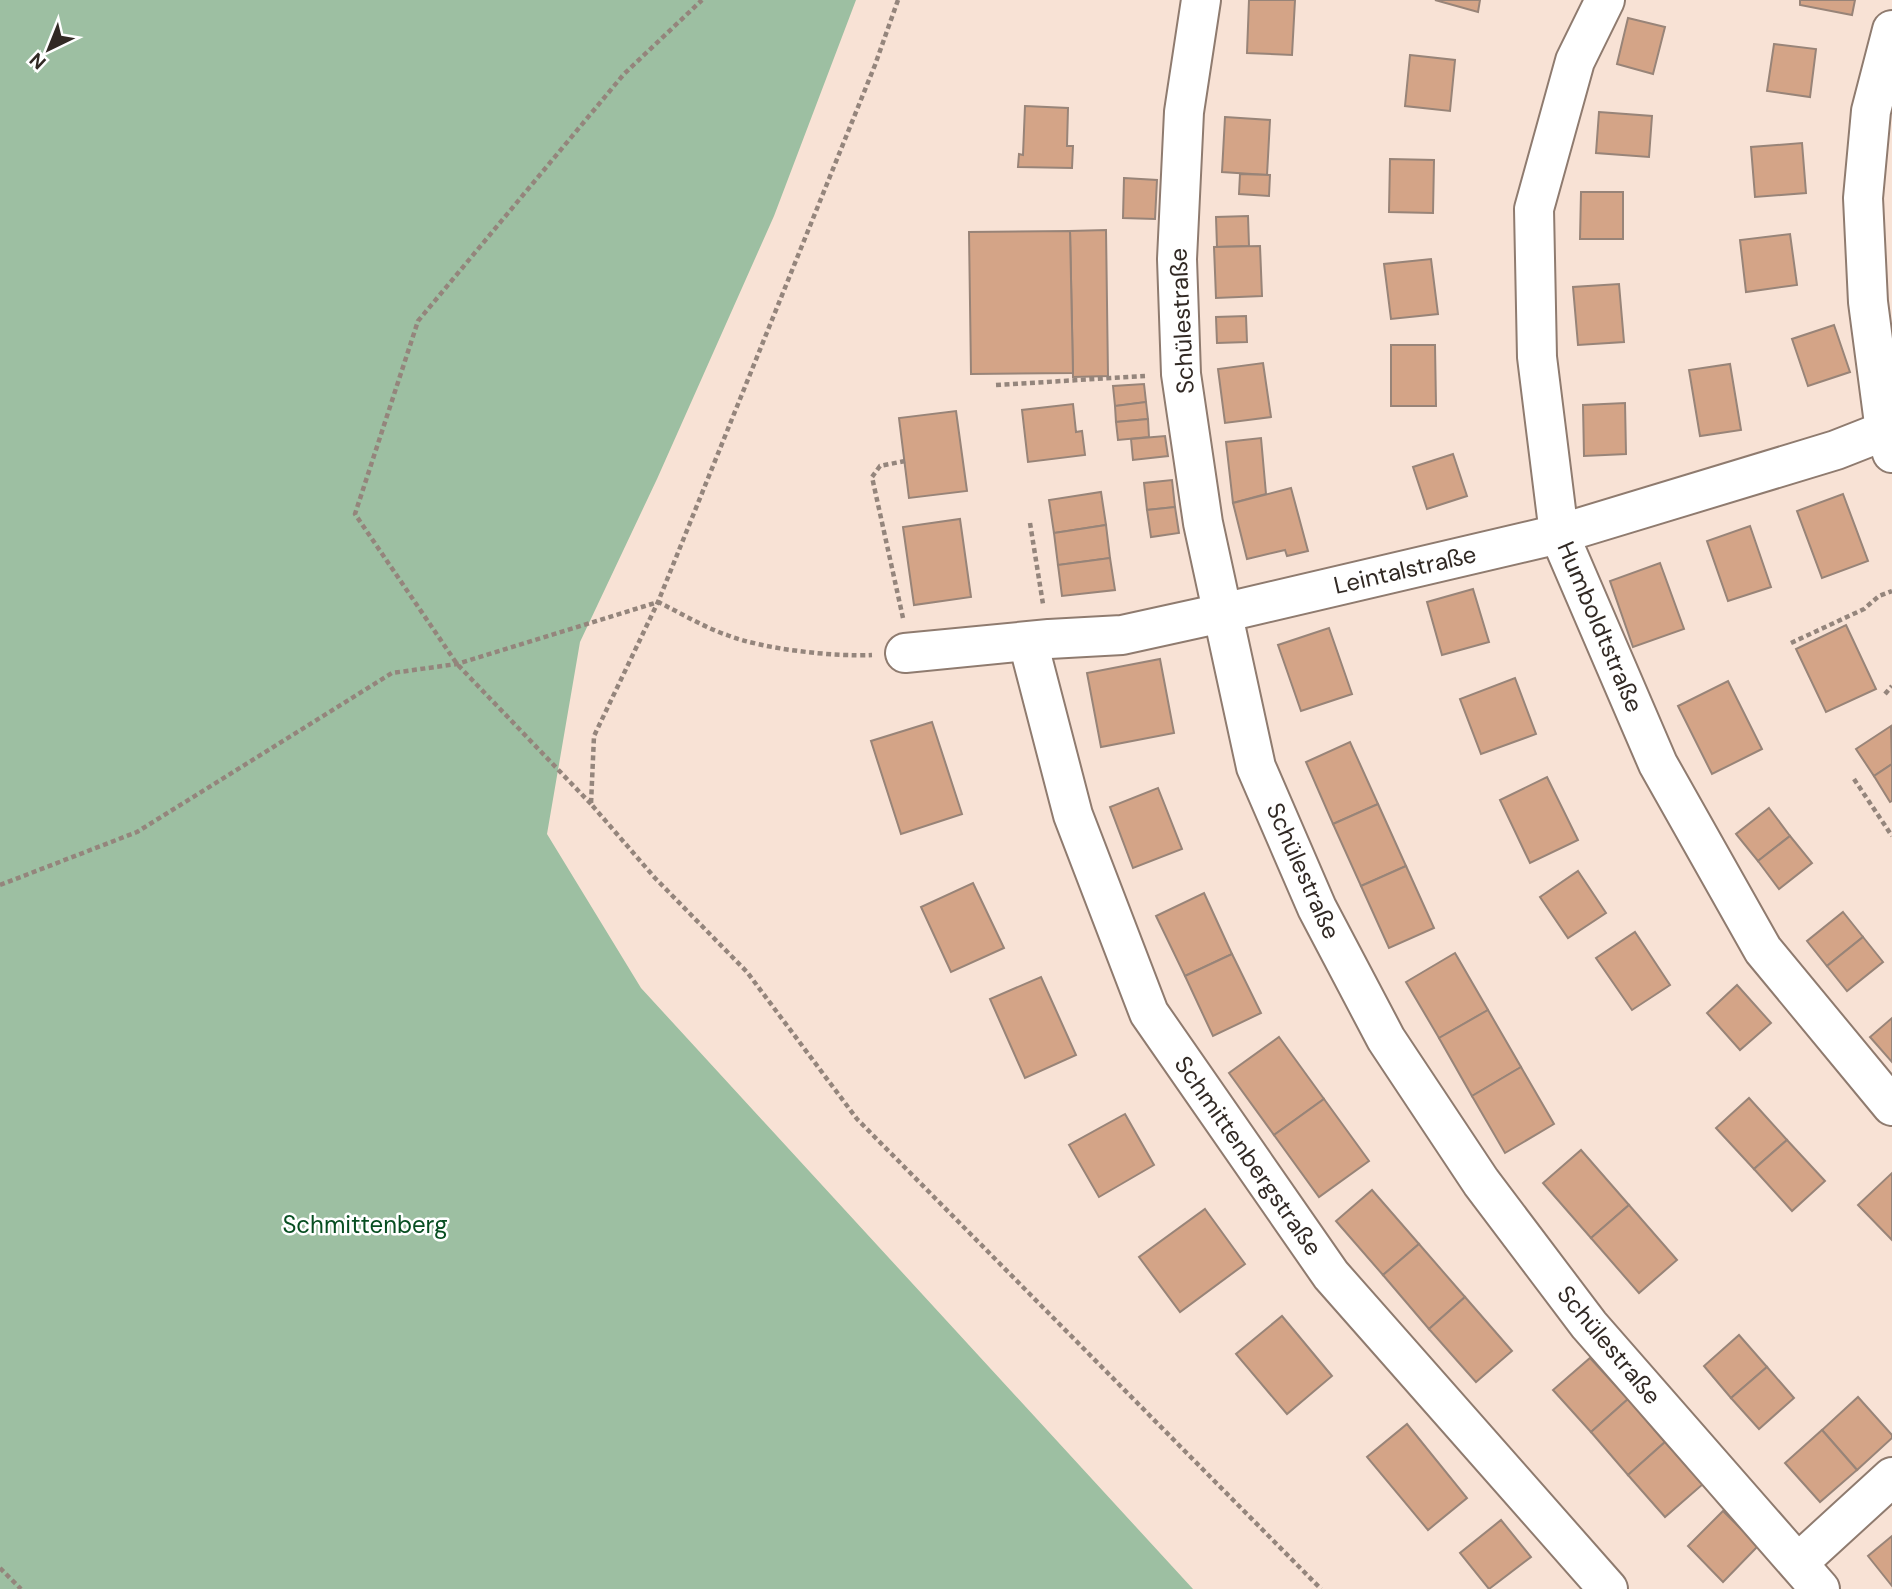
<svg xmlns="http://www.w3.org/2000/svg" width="1892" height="1589" font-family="'DM Sans',sans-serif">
<rect width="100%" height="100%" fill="#f8e2d5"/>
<!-- green -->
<path fill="#9dbfa2" d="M0,0H856L774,216L657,479L580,642L547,834L641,988L1193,1589H0Z"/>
<!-- building -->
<g fill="#d4a487" stroke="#988478" stroke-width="2">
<path d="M1249,0H1295L1292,55L1247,53Z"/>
<path d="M1435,0H1480L1478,12Z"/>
<path d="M1800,0H1855L1852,15L1800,5Z"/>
<path d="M1628,18L1665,27L1653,74L1617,64Z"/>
<path d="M1774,44L1816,49L1810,97L1767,91Z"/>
<path d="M1410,55L1455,60L1450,111L1405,106Z"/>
<path d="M1025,106L1068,108L1067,146H1073L1072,168L1018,167L1019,154L1023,155Z"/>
<path d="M1599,112L1652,116L1649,157L1596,153Z"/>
<path d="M1225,117L1270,120L1267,175L1222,172Z"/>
<path d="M1802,143L1806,193L1755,197L1751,147Z"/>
<path d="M1390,159L1434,160L1433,213L1389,212Z"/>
<path d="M1240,174L1270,175L1269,196L1239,194Z"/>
<path d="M1124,178L1157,180L1155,219L1123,218Z"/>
<path d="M1581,192H1623V239H1580Z"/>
<path d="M1248,216L1249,246L1217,247L1216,217Z"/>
<path d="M1106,230L1108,376L1073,377L1070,231Z"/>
<path d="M1070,231L1073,373L971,374L969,232Z"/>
<path d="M1790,234L1797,285L1746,292L1740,240Z"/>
<path d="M1260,246L1262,296L1216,298L1214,247Z"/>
<path d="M1431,259L1438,314L1391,319L1384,264Z"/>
<path d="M1619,284L1624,342L1578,345L1573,287Z"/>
<path d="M1246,316L1247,342L1217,343L1216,317Z"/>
<path d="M1834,325L1850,372L1808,386L1792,339Z"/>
<path d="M1391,345H1435L1436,406H1391Z"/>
<path d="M1263,363L1271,417L1225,423L1218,369Z"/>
<path d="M1730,364L1741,430L1700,436L1689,370Z"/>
<path d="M1144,384L1146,402L1115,406L1113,386Z"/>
<path d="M1146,402L1148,419L1116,422L1115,406Z"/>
<path d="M1625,403L1626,454L1584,456L1583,405Z"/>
<path d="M1073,404L1076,432L1082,431L1085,455L1028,462L1022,410Z"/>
<path d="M956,411L967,491L909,498L899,418Z"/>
<path d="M1148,419L1149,437L1118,440L1116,422Z"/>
<path d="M1165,436L1168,456L1133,460L1131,439Z"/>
<path d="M1261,438L1266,494L1233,503L1226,442Z"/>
<path d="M1453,454L1467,496L1427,509L1413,467Z"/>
<path d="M1172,480L1175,507L1147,510L1144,483Z"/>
<path d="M1291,488L1308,551L1287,556L1285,550L1247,559L1233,503Z"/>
<path d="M1101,492L1106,525L1054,533L1049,500Z"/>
<path d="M1843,494L1868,561L1822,578L1797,511Z"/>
<path d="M1175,507L1179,533L1151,537L1147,510Z"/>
<path d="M960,519L971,597L914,605L903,527Z"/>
<path d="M1106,525L1110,558L1058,565L1054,533Z"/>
<path d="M1750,526L1771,587L1728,601L1707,541Z"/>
<path d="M1110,558L1115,590L1062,596L1058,565Z"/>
<path d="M1660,563L1684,629L1633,647L1610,581Z"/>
<path d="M1473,589L1489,642L1442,655L1427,602Z"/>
<path d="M1846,625L1876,689L1826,712L1796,649Z"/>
<path d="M1329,628L1352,694L1301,711L1278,645Z"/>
<path d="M1160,659L1174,733L1101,747L1087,673Z"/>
<path d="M1515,678L1536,734L1481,754L1460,699Z"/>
<path d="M1728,681L1762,749L1712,774L1678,706Z"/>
<path d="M932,722L962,814L901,834L871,741Z"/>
<path d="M1891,726L1892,764L1874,776L1856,749Z"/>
<path d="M1350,742L1378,804L1333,824L1306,762Z"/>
<path d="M1892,764V801L1890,802L1874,776Z"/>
<path d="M1547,777L1578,840L1530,863L1500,800Z"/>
<path d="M1158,788L1182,849L1133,868L1110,807Z"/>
<path d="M1378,804L1406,866L1361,886L1333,824Z"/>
<path d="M1769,808L1790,836L1758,861L1736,834Z"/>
<path d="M1790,836L1812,863L1779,889L1758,861Z"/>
<path d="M1406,866L1434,928L1389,948L1361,886Z"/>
<path d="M1578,871L1606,913L1568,938L1540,897Z"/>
<path d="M973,883L1004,948L951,972L921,907Z"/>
<path d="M1204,893L1232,954L1185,976L1156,916Z"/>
<path d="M1843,912L1863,937L1827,966L1807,941Z"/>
<path d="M1635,932L1670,985L1632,1010L1596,958Z"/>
<path d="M1863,937L1883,962L1847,991L1827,966Z"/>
<path d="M1455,953L1488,1010L1439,1038L1406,982Z"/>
<path d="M1232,954L1261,1013L1213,1036L1185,976Z"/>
<path d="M1041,977L1076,1055L1025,1078L990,999Z"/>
<path d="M1737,985L1771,1023L1740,1050L1707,1013Z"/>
<path d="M1488,1010L1521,1067L1472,1096L1439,1038Z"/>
<path d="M1892,1018V1062L1870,1037Z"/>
<path d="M1279,1037L1324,1099L1274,1135L1229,1073Z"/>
<path d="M1521,1067L1554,1124L1505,1153L1472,1096Z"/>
<path d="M1749,1098L1787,1140L1754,1169L1716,1128Z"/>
<path d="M1324,1099L1369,1161L1319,1197L1274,1135Z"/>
<path d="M1125,1114L1154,1165L1099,1197L1069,1145Z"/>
<path d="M1787,1140L1825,1181L1792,1211L1754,1169Z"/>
<path d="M1581,1150L1629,1205L1591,1238L1543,1183Z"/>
<path d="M1892,1173V1240L1858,1205Z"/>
<path d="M1372,1190L1419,1244L1383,1275L1336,1221Z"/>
<path d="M1629,1205L1677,1260L1639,1293L1591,1238Z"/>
<path d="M1205,1209L1245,1264L1180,1312L1139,1257Z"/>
<path d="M1419,1244L1465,1297L1429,1329L1383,1275Z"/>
<path d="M1465,1297L1512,1351L1476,1382L1429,1329Z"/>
<path d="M1282,1316L1332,1376L1287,1414L1236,1354Z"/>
<path d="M1739,1335L1767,1367L1731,1398L1704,1366Z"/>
<path d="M1590,1358L1628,1399L1591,1432L1553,1390Z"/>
<path d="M1767,1367L1794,1398L1759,1429L1731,1398Z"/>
<path d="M1858,1397L1892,1435V1438L1857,1470L1822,1430Z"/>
<path d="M1628,1399L1665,1442L1628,1475L1591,1432Z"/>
<path d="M1407,1424L1467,1498L1428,1530L1367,1457Z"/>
<path d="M1822,1430L1857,1470L1820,1502L1785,1463Z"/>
<path d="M1665,1442L1703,1484L1665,1517L1628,1475Z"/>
<path d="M1723,1511L1758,1546L1723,1582L1688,1546Z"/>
<path d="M1501,1520L1531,1557L1489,1589L1460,1553Z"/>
<path d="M1892,1536V1586L1868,1556Z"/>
</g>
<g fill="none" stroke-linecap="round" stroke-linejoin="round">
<defs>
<g id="minor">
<path d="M1201,0L1184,112L1177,259L1181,374L1203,523L1256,767L1317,908L1386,1039L1481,1182L1589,1325L1820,1589"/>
<path d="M1605,0L1575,61L1534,209L1537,357L1559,534L1658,764L1763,950L1892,1106"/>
<path d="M1892,30L1871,111L1863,198L1868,302L1885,431L1892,453"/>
<path d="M1028,642L1073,815L1149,1013L1331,1275L1608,1589"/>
<path d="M905,653L1049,639L1122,635L1222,613L1559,534L1836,450L1892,428"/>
<path d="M1798,1563L1892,1477"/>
</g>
</defs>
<!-- minor casing -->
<use href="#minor" stroke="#8f7b6f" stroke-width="42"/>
<!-- path -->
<g stroke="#94857c" stroke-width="4.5" stroke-dasharray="5 3.5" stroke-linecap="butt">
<path d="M898,0L875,65L658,602L594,736L591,804L655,878L747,972L857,1119L1321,1589"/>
<path d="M996,385L1145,376"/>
<path d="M1030,523L1043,604"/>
<path d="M903,618L872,477L880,466L905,461"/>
<path d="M1791,643L1864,609L1879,596L1892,591"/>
<path d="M1885,694L1892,686"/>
<path d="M1854,779L1892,836"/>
<path d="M591,804L457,664L355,514L418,321L624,74L702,0"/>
<path d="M0,885L137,832L392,673L457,664L658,602C681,613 703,627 727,635C762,649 834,657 872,655"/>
<path d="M0,1568L21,1589"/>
</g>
<!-- minor -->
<use href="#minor" stroke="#fff" stroke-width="38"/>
</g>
<g text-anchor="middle" stroke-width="5" stroke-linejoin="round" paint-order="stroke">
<!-- street labels -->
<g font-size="24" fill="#312924" stroke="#fff">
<text transform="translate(1182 321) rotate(-93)" y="8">Schülestraße</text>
<text transform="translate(1405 570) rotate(-13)" y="8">Leintalstraße</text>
<text transform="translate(1600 627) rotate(67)" y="8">Humboldtstraße</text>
<text transform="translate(1303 871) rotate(66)" y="8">Schülestraße</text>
<text transform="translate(1248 1156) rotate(55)" y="8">Schmittenbergstraße</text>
<text transform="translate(1609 1345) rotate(50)" y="8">Schülestraße</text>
</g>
<!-- park labels -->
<g font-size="24" fill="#074e21" stroke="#fff">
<text x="365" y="1233">Schmittenberg</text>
</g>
</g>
<!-- north arrow -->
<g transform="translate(49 49) rotate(223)" stroke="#ffffff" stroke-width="5" paint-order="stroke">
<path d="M0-5L12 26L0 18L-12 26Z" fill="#312924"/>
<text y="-10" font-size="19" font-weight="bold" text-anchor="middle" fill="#312924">N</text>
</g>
</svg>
